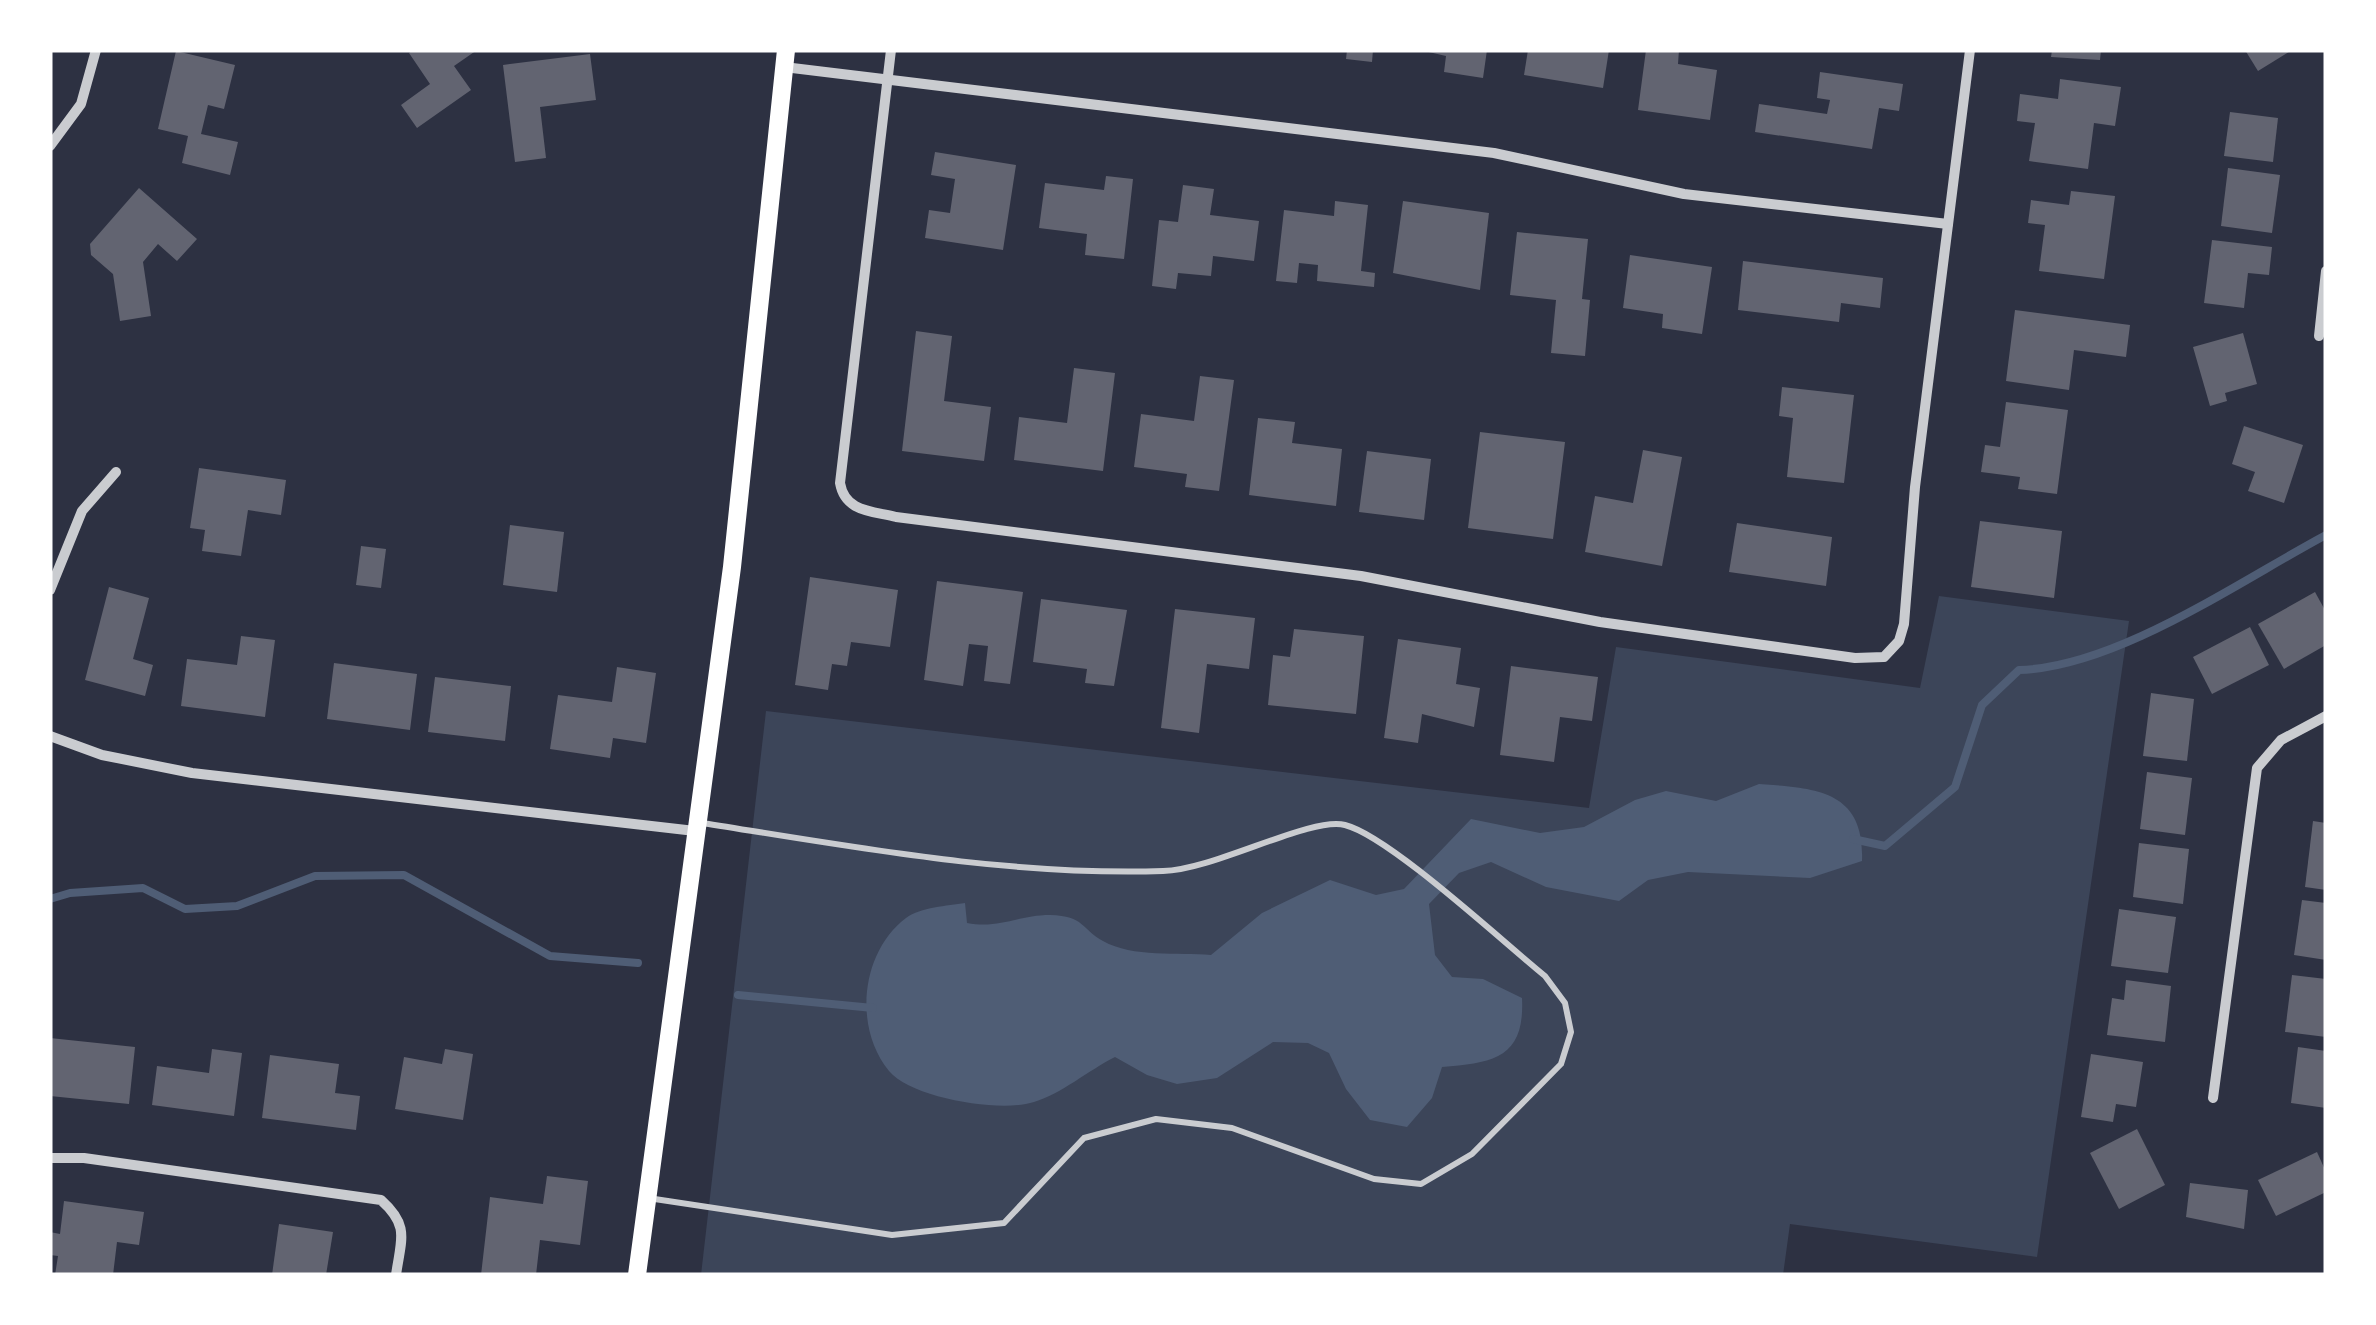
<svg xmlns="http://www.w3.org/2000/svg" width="2376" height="1325" font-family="Cabin,sans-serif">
<rect width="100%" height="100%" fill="#2d3142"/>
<!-- green -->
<path fill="#3c4559" d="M1939,596L2129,621L2037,1257L1790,1224L1783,1275H701L766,711L1589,808L1616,647L1920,688Z"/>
<!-- water -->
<path fill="#4f5d75" d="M1759,784C1816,788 1865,790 1862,861L1810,878L1688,872L1648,880L1619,901L1546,887L1491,862L1459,873L1429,904L1435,955L1452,977L1483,979L1522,998C1525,1057 1495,1063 1442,1067L1432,1098L1407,1127L1370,1120L1346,1089L1329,1053L1308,1043L1273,1042L1217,1078L1177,1084L1147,1075L1115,1057C1089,1070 1061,1094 1034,1102C1001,1113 911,1098 889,1071C853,1027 861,952 906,918C921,907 947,906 965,903L967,923C1000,929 1018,915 1050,915C1085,916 1081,929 1103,941C1133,958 1178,952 1211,955L1262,913L1330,880L1376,895L1404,889L1471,819L1540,833L1584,827L1635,800L1666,791L1716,801Z"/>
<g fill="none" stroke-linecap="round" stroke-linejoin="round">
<!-- stream -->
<g stroke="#4f5d75" stroke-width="8">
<path d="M1853,839L1885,846L1955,787L1982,705L2019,670C2117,667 2238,582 2326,535"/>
<path d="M50,899L70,893L143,888L185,909L237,906L315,876L404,875L550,956L638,963"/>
<path d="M738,995L873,1008"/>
</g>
</g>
<!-- building -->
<g fill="#626471">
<path d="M413,50H477L454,66L471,90L417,128L401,105L430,84L409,53Z"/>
<path d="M1347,50H1373L1372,62L1346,59Z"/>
<path d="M1420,50H1487L1483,78L1444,72L1446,56Z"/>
<path d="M1528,50H1609L1603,88L1524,75Z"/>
<path d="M1646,50H1679L1678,64L1717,70L1710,120L1638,110Z"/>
<path d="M2052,50H2101L2100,60L2051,57Z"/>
<path d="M2245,50H2292L2258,71Z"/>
<path d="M176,51L235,65L224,109L208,105L201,134L238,142L230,175L182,163L188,136L158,129Z"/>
<path d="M590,54L596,100L540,107L546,158L515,162L503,65Z"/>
<path d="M1820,72L1903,84L1899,111L1879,108L1872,149L1755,132L1759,104L1827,114L1830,100L1817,98Z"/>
<path d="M2060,79L2121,87L2115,126L2094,123L2088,169L2029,161L2035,123L2017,121L2020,94L2058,99Z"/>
<path d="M2230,112L2278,118L2273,162L2224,156Z"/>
<path d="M935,152L1016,165L1003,250L925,238L929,210L950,213L955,179L931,175Z"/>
<path d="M2228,168L2280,175L2272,233L2221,226Z"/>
<path d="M1106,176L1133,179L1124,259L1085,255L1087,234L1039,228L1045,183L1104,190Z"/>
<path d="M1183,185L1214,189L1210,215L1259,221L1254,261L1213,256L1211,276L1178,273L1176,289L1152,286L1159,220L1178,222Z"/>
<path d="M139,188L197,239L177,261L158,244L143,262L151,316L120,321L113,274L91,255L90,244Z"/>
<path d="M2071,191L2115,196L2104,279L2039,271L2045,225L2028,223L2031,200L2069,205Z"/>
<path d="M1335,201L1368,205L1361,271L1375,273L1374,287L1317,281L1318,265L1299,263L1297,283L1276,281L1284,210L1334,216Z"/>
<path d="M1403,201L1489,213L1480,290L1393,273Z"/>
<path d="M1517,232L1588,239L1582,299L1590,300L1585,356L1551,353L1556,300L1510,295Z"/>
<path d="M2212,240L2272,247L2269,275L2248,273L2244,308L2204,303Z"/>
<path d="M1630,255L1712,267L1702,334L1662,328L1663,314L1623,308Z"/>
<path d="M1743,261L1883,278L1880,308L1841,303L1839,322L1738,310Z"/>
<path d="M2015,310L2130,325L2126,357L2074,350L2069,390L2006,381Z"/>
<path d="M916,331L952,336L944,401L991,407L984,461L902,451Z"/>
<path d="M2243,333L2257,384L2225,393L2227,401L2210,406L2193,347Z"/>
<path d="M1074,368L1115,373L1103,471L1014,460L1019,417L1067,423Z"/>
<path d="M1200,376L1234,380L1219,491L1185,487L1187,474L1134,467L1141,414L1194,421Z"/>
<path d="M1782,387L1854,395L1844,483L1787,477L1793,418L1779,416Z"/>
<path d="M2006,402L2068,410L2057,494L2018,489L2020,477L1981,472L1985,445L2000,447Z"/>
<path d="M1258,418L1295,422L1292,443L1342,449L1336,506L1249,495Z"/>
<path d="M2244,426L2303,445L2284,503L2248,491L2255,472L2232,464Z"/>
<path d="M1480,432L1565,442L1553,539L1468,528Z"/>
<path d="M1643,450L1682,457L1662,566L1585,552L1595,496L1633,503Z"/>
<path d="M1367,451L1431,459L1424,520L1359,512Z"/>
<path d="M199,468L286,480L281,515L248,510L241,556L202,551L205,530L190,528Z"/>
<path d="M1980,521L2062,531L2054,598L1971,587Z"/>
<path d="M1737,523L1832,537L1826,586L1729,572Z"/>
<path d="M510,525L564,532L557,592L503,585Z"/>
<path d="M361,546L386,549L381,588L356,585Z"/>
<path d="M810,577L898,590L890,647L851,642L847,666L832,664L828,690L795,685Z"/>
<path d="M937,581L1023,592L1010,684L984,681L988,646L969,644L963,686L924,680Z"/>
<path d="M109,587L149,598L133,659L153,665L145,696L85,680Z"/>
<path d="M2315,592L2326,612V645L2284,669L2258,624Z"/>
<path d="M1041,599L1127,610L1114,686L1085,683L1087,669L1033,662Z"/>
<path d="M1175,609L1255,618L1249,669L1207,664L1199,733L1161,728Z"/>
<path d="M2250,627L2269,665L2212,694L2193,657Z"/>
<path d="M1294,629L1364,636L1356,714L1268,705L1273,655L1290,657Z"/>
<path d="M241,636L275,640L265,717L181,706L187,659L237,665Z"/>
<path d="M1398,639L1461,648L1456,684L1480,688L1474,727L1422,714L1418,743L1384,738Z"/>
<path d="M334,663L417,674L410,730L327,719Z"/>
<path d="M1511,666L1598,677L1592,721L1560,717L1554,762L1500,755Z"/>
<path d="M617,667L656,673L646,743L613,738L610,758L550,749L558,695L612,702Z"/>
<path d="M435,677L511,686L505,741L428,732Z"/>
<path d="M2151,693L2194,699L2187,761L2143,756Z"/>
<path d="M2147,772L2192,778L2185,835L2140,829Z"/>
<path d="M2313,821L2326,823V890L2305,887Z"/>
<path d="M2139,843L2189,849L2183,904L2133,897Z"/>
<path d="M2302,900L2326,903V960L2294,955Z"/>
<path d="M2119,909L2176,917L2168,973L2111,966Z"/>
<path d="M2292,975L2326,979V1037L2285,1032Z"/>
<path d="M2126,980L2171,986L2165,1042L2107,1035L2112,998L2124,1000Z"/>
<path d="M50,1038L135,1047L129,1104L50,1096Z"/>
<path d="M2298,1047L2326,1051V1108L2291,1103Z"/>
<path d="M212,1049L242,1053L234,1116L152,1105L157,1066L209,1073Z"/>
<path d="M445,1049L473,1054L463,1120L395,1109L404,1057L442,1064Z"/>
<path d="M2091,1054L2143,1062L2136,1107L2116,1104L2113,1122L2081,1117Z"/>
<path d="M270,1055L339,1064L335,1093L360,1096L356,1130L262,1118Z"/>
<path d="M2137,1129L2165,1185L2119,1209L2090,1153Z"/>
<path d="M2317,1152L2326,1172V1192L2276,1216L2258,1180Z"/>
<path d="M547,1176L588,1181L580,1245L540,1240L536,1275H481L490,1197L543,1204Z"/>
<path d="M2190,1183L2248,1190L2244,1229L2186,1217Z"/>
<path d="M64,1201L144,1212L139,1245L117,1242L113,1275H55L58,1256L50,1255V1232L60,1234Z"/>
<path d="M279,1224L333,1232L326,1275H272Z"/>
</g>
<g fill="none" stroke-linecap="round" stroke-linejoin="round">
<!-- service -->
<path stroke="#caccd0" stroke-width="6" d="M648,1198L892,1235L1004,1223L1084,1138L1156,1119L1232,1128L1374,1179L1421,1184L1472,1154L1561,1064L1571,1032L1565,1003L1545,976C1504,943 1389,836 1345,825C1311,816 1214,870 1163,871C1008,876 855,847 702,823"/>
<!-- minor -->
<g stroke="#caccd0" stroke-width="10">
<path d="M891,50L840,483C845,512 872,511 896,517L1361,576L1600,622L1855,658L1884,657L1899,641L1904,624L1915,487L1970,50"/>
<path d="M784,67L1494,153L1684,194L1948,224"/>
<path d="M50,146L81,104L96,50"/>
<path d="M2319,336L2326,271"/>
<path d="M50,590L82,511L116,472"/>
<path d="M50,736L102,755L192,773L695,831"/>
<path d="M2213,1098L2257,768L2281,740L2326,716"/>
<path d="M50,1158H84L381,1200C410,1226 401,1239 396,1275"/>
</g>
<!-- secondary -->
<path stroke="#fff" stroke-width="18" d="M637,1275L732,567L786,50"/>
</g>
<!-- border -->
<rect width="2376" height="1325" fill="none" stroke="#ffffff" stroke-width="105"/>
</svg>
